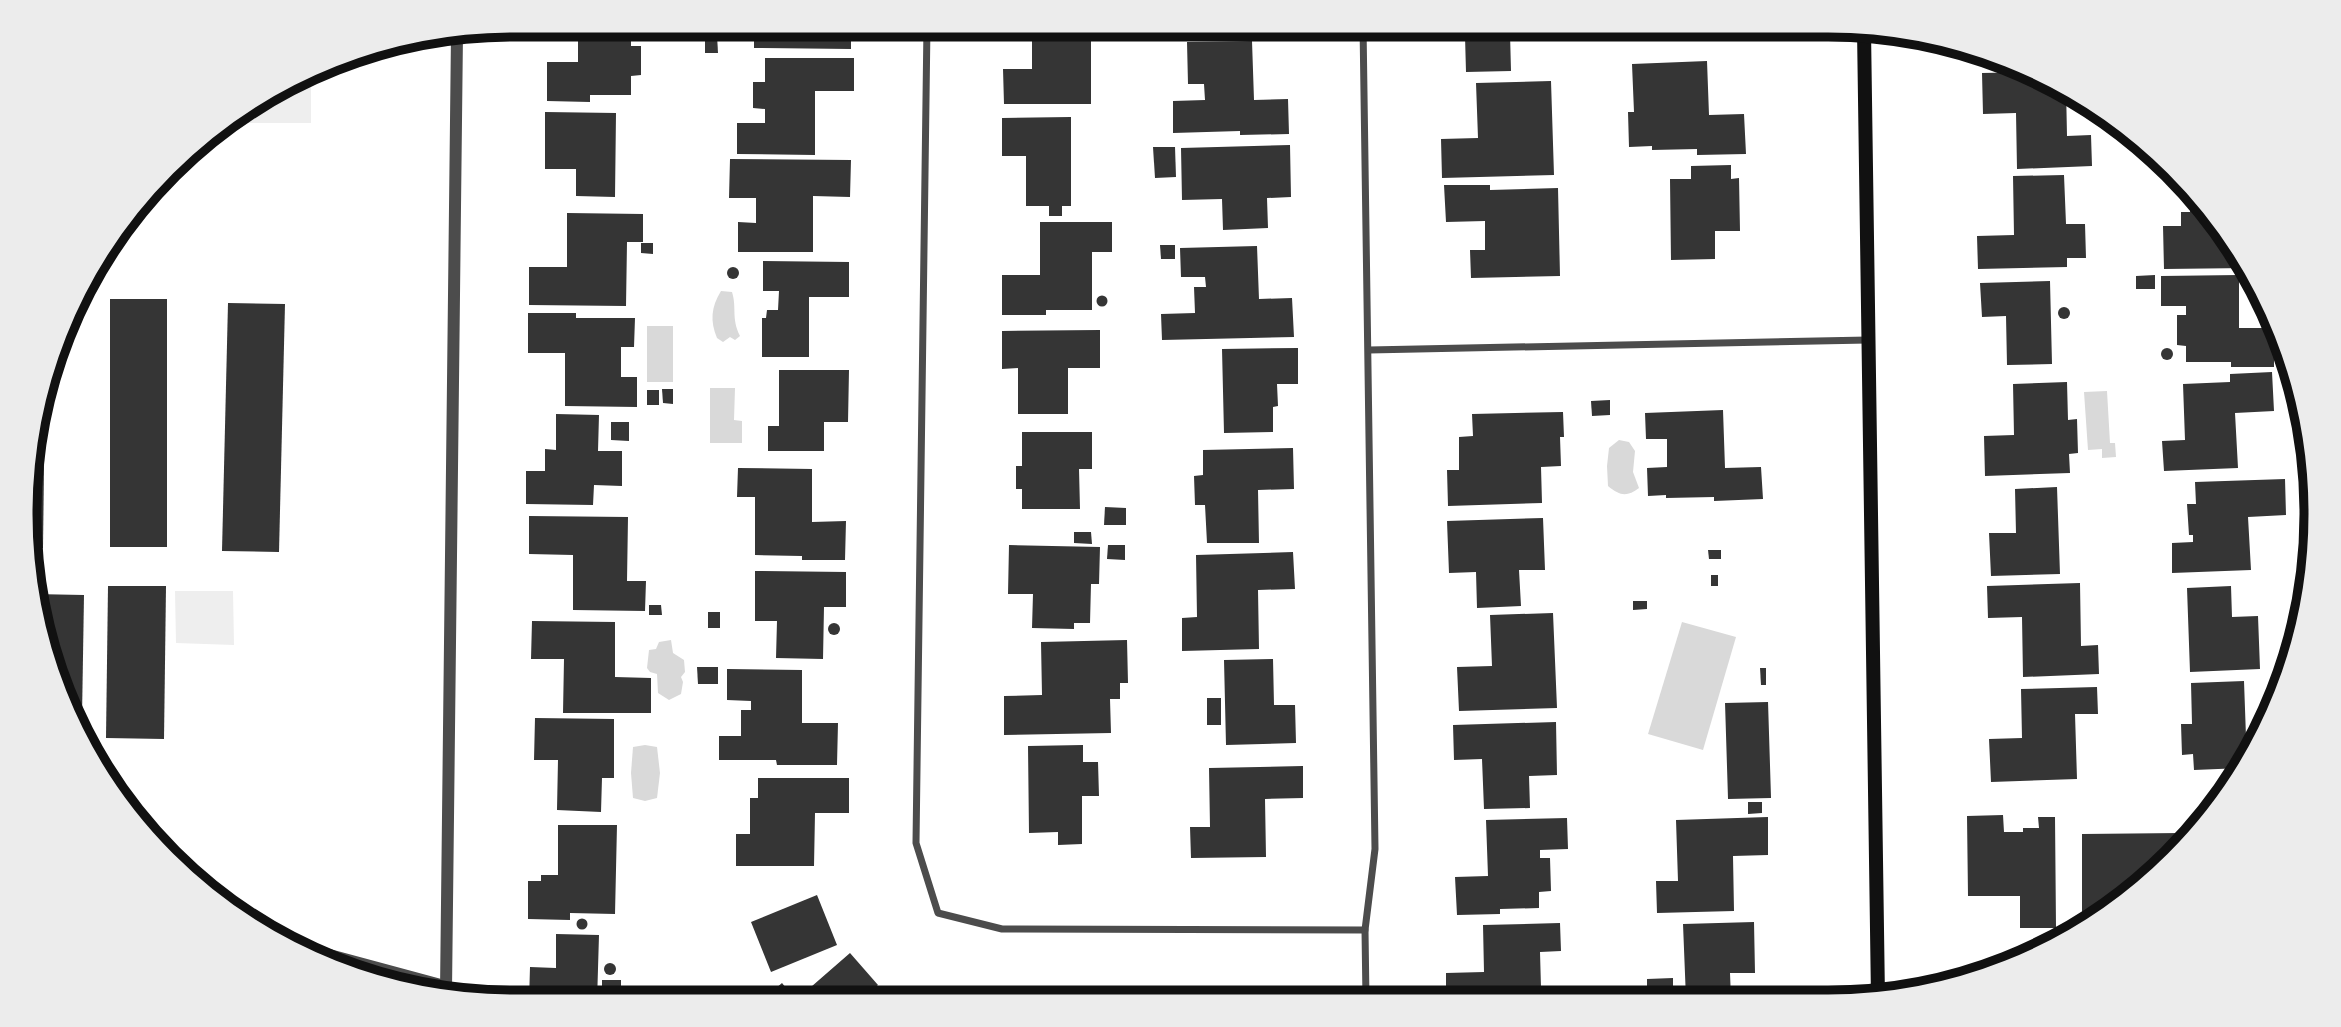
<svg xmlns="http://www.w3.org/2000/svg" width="2341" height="1027" font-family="'Open Sans',sans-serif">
<rect width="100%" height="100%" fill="#fff"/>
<!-- green -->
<g fill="#eee">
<path d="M374,48V62L333,61L356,51Z"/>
<path d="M311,71V123H224L269,90Z"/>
<path d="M175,591H233L234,645L176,643Z"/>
</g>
<!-- water -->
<g fill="#d9d9d9">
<path d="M721,291L732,292C737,308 731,318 740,336L735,340L730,337L723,342L717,338C710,321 711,307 721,291Z"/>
<rect x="647" y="326" width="26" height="56"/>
<path d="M710,388H735L734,420L742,421V443H710Z"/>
<path d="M2107,391L2110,443H2115L2116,457L2102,458V449L2088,450L2084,392Z"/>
<path d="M1619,440L1629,442L1635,451L1633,472L1639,488C1627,497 1620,496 1608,486L1607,466L1609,448Z"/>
<path d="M1682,622L1736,637L1703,750L1648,734Z"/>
<path d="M671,640L673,653L684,660L685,672L681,677L683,682L681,694L669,700L658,693L657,674L650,672L647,668L649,650L656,649L659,642Z"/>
<path d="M645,745L657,747L660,773L657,798L645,801L633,798L631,773L633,747Z"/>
</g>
<!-- building -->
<g fill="#353535">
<path d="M578,25H631V46H641V75L631,76V95H590V102L547,101V62H578Z"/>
<path d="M754,25H851V49L754,48Z"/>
<path d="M1032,25H1091V104H1004L1003,69H1032Z"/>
<rect x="1155" y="25" width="20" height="10"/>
<path d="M1206,25H1256V28L1206,29Z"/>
<path d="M1440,25H1515L1516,33H1510L1511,71L1466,72L1465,36L1440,37Z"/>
<path d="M1656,25H1726V39L1657,41Z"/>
<path d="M717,35L718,53H705V36Z"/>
<path d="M1252,41L1254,100L1288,99L1289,134L1240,135V131L1173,133V101L1205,100L1204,84H1188L1187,42Z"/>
<path d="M1975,49L1985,51L2016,64L1976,65Z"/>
<path d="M765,58H854V91H815V155L737,154V123H765V109L753,108V82H765Z"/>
<path d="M1707,61L1709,115L1744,114L1746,154L1697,155V149L1652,150V146L1629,147L1628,112H1634L1632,64Z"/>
<path d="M2032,72L2066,87L2067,136L2091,135L2092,166L2017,169L2016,113L1983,114L1982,73Z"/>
<path d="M1551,81L1554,175L1442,178L1441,139L1478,138L1476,83Z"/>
<path d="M545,112L616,113L615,197L576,196V169H545Z"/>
<path d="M1071,117V206H1062V216H1049V206H1026V156H1002V118Z"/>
<path d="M1290,145L1291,197L1267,198L1268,228L1223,230L1222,199L1182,200L1181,148Z"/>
<path d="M1153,147H1175L1176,177L1155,178Z"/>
<path d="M730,159L851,160L850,197L813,196V252H738V222L756,223V198H729Z"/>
<path d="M1731,165V179L1739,178L1740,231H1715V259L1671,260L1670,179H1691V166Z"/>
<path d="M2064,175L2066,224H2085L2086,258H2067V267L1978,269L1977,236L2014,235L2013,176Z"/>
<path d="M1444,185H1490V190L1558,188L1560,276L1471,278L1470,250H1485V221L1446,222Z"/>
<path d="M2190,189L2216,216L2248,268L2164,269L2163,226H2181V212H2190Z"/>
<path d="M567,213L643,214V242H627L626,306L529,305V267H567Z"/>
<path d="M1040,222H1112V252H1092V310H1046V315H1002V275H1040Z"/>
<path d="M641,243H653V254L641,253Z"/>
<path d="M1160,245H1175V259H1161Z"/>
<path d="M1257,246L1259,299L1292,298L1294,337L1162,340L1161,314L1195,313L1194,287H1206L1205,277H1181L1180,248Z"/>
<path d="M763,261L849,262V297H809V357H762V318H766L767,310H778L779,291H763Z"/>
<circle cx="733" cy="273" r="6"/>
<path d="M2155,275V289H2136V276Z"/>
<path d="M2239,275V328H2274V367H2231V362H2186V346L2177,345V315H2186V306H2161V276Z"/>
<path d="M2050,281L2052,364L2007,365L2006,316L1982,317L1980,283Z"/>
<circle cx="1102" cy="301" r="5.5"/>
<rect x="110" y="299" width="57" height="248"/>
<path d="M228,303L285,304L279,552L222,551Z"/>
<circle cx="2064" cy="313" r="6"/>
<path d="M528,313H576V318H635L634,347H621V377H637V407L565,406V353H528Z"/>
<path d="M1100,330V368H1068V414H1018V368L1002,369V331Z"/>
<circle cx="2167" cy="354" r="6"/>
<path d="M1298,348V384H1277L1278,406L1273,407V432L1224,433L1222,349Z"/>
<path d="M779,370H849L848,422H824V451H768V426H779Z"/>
<path d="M2272,372L2274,411L2235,413L2238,468L2164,471L2162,441L2185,440L2183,384L2230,382V374Z"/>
<path d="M2067,382L2068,420L2077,419L2078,453L2069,454L2070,473L1985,476L1984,436L2014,435L2013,384Z"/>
<path d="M662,389H673V404L663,403Z"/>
<path d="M45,390L43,548H30L34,418Z"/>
<rect x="647" y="390" width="12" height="15"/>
<path d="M1610,400V415L1592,416L1591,401Z"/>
<path d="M1723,410L1725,468L1761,467L1763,499L1714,501V497L1666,498V495L1648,496L1647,468L1667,467V439H1646L1645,413Z"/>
<path d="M1563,412L1564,437H1560L1561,466L1541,467L1542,503L1448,506L1447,470H1459V437L1473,436L1472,414Z"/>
<path d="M556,414L599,415L598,451H622V486L594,485L593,505L526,504V471H545V449L556,450Z"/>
<path d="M611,422H629V441L611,440Z"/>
<path d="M1022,432H1092V469H1079L1080,509H1022V489H1016V466H1022Z"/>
<path d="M1293,448L1294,489L1258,490L1259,543H1207L1205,505H1195L1194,476L1203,475V450Z"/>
<path d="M738,468L812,469V522L846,521L845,560H802V556L755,555V497H737Z"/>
<path d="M2285,479L2286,515L2248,517L2251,570L2172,573V543L2193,542V535H2189L2187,504H2196L2195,482Z"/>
<path d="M2057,487L2060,574L1991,576L1989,533H2016L2015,489Z"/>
<path d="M1105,507L1126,508V525H1104Z"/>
<path d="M529,516L628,517L627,581H646L645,611L573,610V555L529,554Z"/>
<path d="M1543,518L1545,570H1519L1521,606L1477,608L1476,572L1449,573L1447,521Z"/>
<path d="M1074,532H1091L1092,544L1074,543Z"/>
<path d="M1009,545L1100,547L1099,584H1091L1090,623H1074V629L1032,628L1033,594H1008Z"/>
<path d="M1108,545H1125V560L1107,559Z"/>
<path d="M1708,550H1721V559H1709Z"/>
<path d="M1293,552L1295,589L1258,590L1259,649L1182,651V618L1197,617L1196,555Z"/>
<path d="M755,571L846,572V607H824L823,659L776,658L777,621H755Z"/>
<rect x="1711" y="575" width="7" height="11"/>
<path d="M2080,583L2081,646L2098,645L2099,674L2023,677L2022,617L1988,618L1987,586Z"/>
<path d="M108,586H166L164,739L106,738Z"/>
<path d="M2231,586L2232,617L2258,616L2260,669L2190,672L2187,588Z"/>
<path d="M33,594L84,595L82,717H71L51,671Z"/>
<path d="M1633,601H1647V609L1633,610Z"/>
<path d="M649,605H661L662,615H649Z"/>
<rect x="708" y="612" width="12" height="16"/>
<path d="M1553,613L1557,708L1459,711L1457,667L1492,666L1490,615Z"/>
<path d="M532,621L615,622V677L651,678V713H563L564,659H531Z"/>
<circle cx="834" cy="629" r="6"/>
<path d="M1127,640L1128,683H1120V699H1110L1111,733L1004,735V696L1042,695L1041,642Z"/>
<path d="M1273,659L1274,705H1295L1296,743L1226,745L1224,660Z"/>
<path d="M697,667H718V684H698Z"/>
<path d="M1760,668H1766V685H1761Z"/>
<path d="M727,669L802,670V723H838L837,765H777L776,760H719V736H741V710H751V701L727,700Z"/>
<path d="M2244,681L2246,737L2258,736L2242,768L2194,770L2193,754L2182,755L2181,724H2192L2191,683Z"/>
<path d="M2097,687L2098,714H2075L2077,779L1991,782L1989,739L2022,738L2021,689Z"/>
<rect x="1207" y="698" width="14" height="27"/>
<path d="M1768,702L1771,798L1728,799L1725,703Z"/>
<path d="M535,718L614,719V778H602L601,812L557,810L558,760H534Z"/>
<path d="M1556,722L1557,775L1529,776L1530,808L1484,809L1482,759L1454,760L1453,725Z"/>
<path d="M1083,745V762H1098L1099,796H1082V844L1058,845V832L1029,833L1028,746Z"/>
<path d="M1303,766V798L1265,799L1266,857L1191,858L1190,827H1210L1209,768Z"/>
<path d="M758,778H849V813H815L814,866H736V834H750V798H758Z"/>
<path d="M1748,802H1762V813L1748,814Z"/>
<path d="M2003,815L2004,832H2023V828H2039L2038,817H2055L2056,928H2020V896H1968L1967,816Z"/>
<path d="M1768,817V855L1733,856L1734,911L1657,913L1656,881H1678L1676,820Z"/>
<path d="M1567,818L1568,849L1540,850V858H1550L1551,891L1539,892V908L1500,909V914L1457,915L1455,877L1488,876L1486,820Z"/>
<path d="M558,825H617L615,914L570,913V920L528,919V881H541V875H558Z"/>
<path d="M2181,833V842L2125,901L2104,914H2082V834Z"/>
<path d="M817,895L837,945L771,972L751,922Z"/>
<circle cx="582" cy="924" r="5.5"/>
<path d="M1754,922L1755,973H1730L1731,999H1686L1683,924Z"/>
<path d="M1560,923L1561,951L1540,952L1541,988L1564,987V999L1446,1000V973L1484,972L1483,925Z"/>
<path d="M556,934L599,935L597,1002H529L530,967L556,968Z"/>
<path d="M850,953L878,985L859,1001L760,1002L782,983L796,1000Z"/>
<circle cx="610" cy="969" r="6"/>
<path d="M1673,978V999H1647V979Z"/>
<rect x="602" y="980" width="19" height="15"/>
<path d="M1636,986V999H1605L1604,987Z"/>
</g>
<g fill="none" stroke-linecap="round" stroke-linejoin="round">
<!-- minor -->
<g stroke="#4c4c4c" stroke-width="7">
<path d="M927,25L916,843L938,913L1002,929L1365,930"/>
<path d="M1363,25L1375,849L1365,930L1366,1000"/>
<path d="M1369,350L1868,340"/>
<path d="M268,936L446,984"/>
</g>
<!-- tertiary -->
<path stroke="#4c4c4c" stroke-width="12" d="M446,991L457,34"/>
<!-- secondary -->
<path stroke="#111" stroke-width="14" d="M1864,30L1878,998"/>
</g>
<!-- crop -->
<path d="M0 0H2341V1027H0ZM513 37H1828A476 476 0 0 1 2304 513V514A476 476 0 0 1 1828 990H513A476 476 0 0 1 37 514V513A476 476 0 0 1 513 37Z" fill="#ececec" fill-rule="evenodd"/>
<path fill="none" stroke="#111" stroke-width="9" d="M513 37H1828A476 476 0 0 1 2304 513V514A476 476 0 0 1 1828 990H513A476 476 0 0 1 37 514V513A476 476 0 0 1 513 37Z"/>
</svg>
